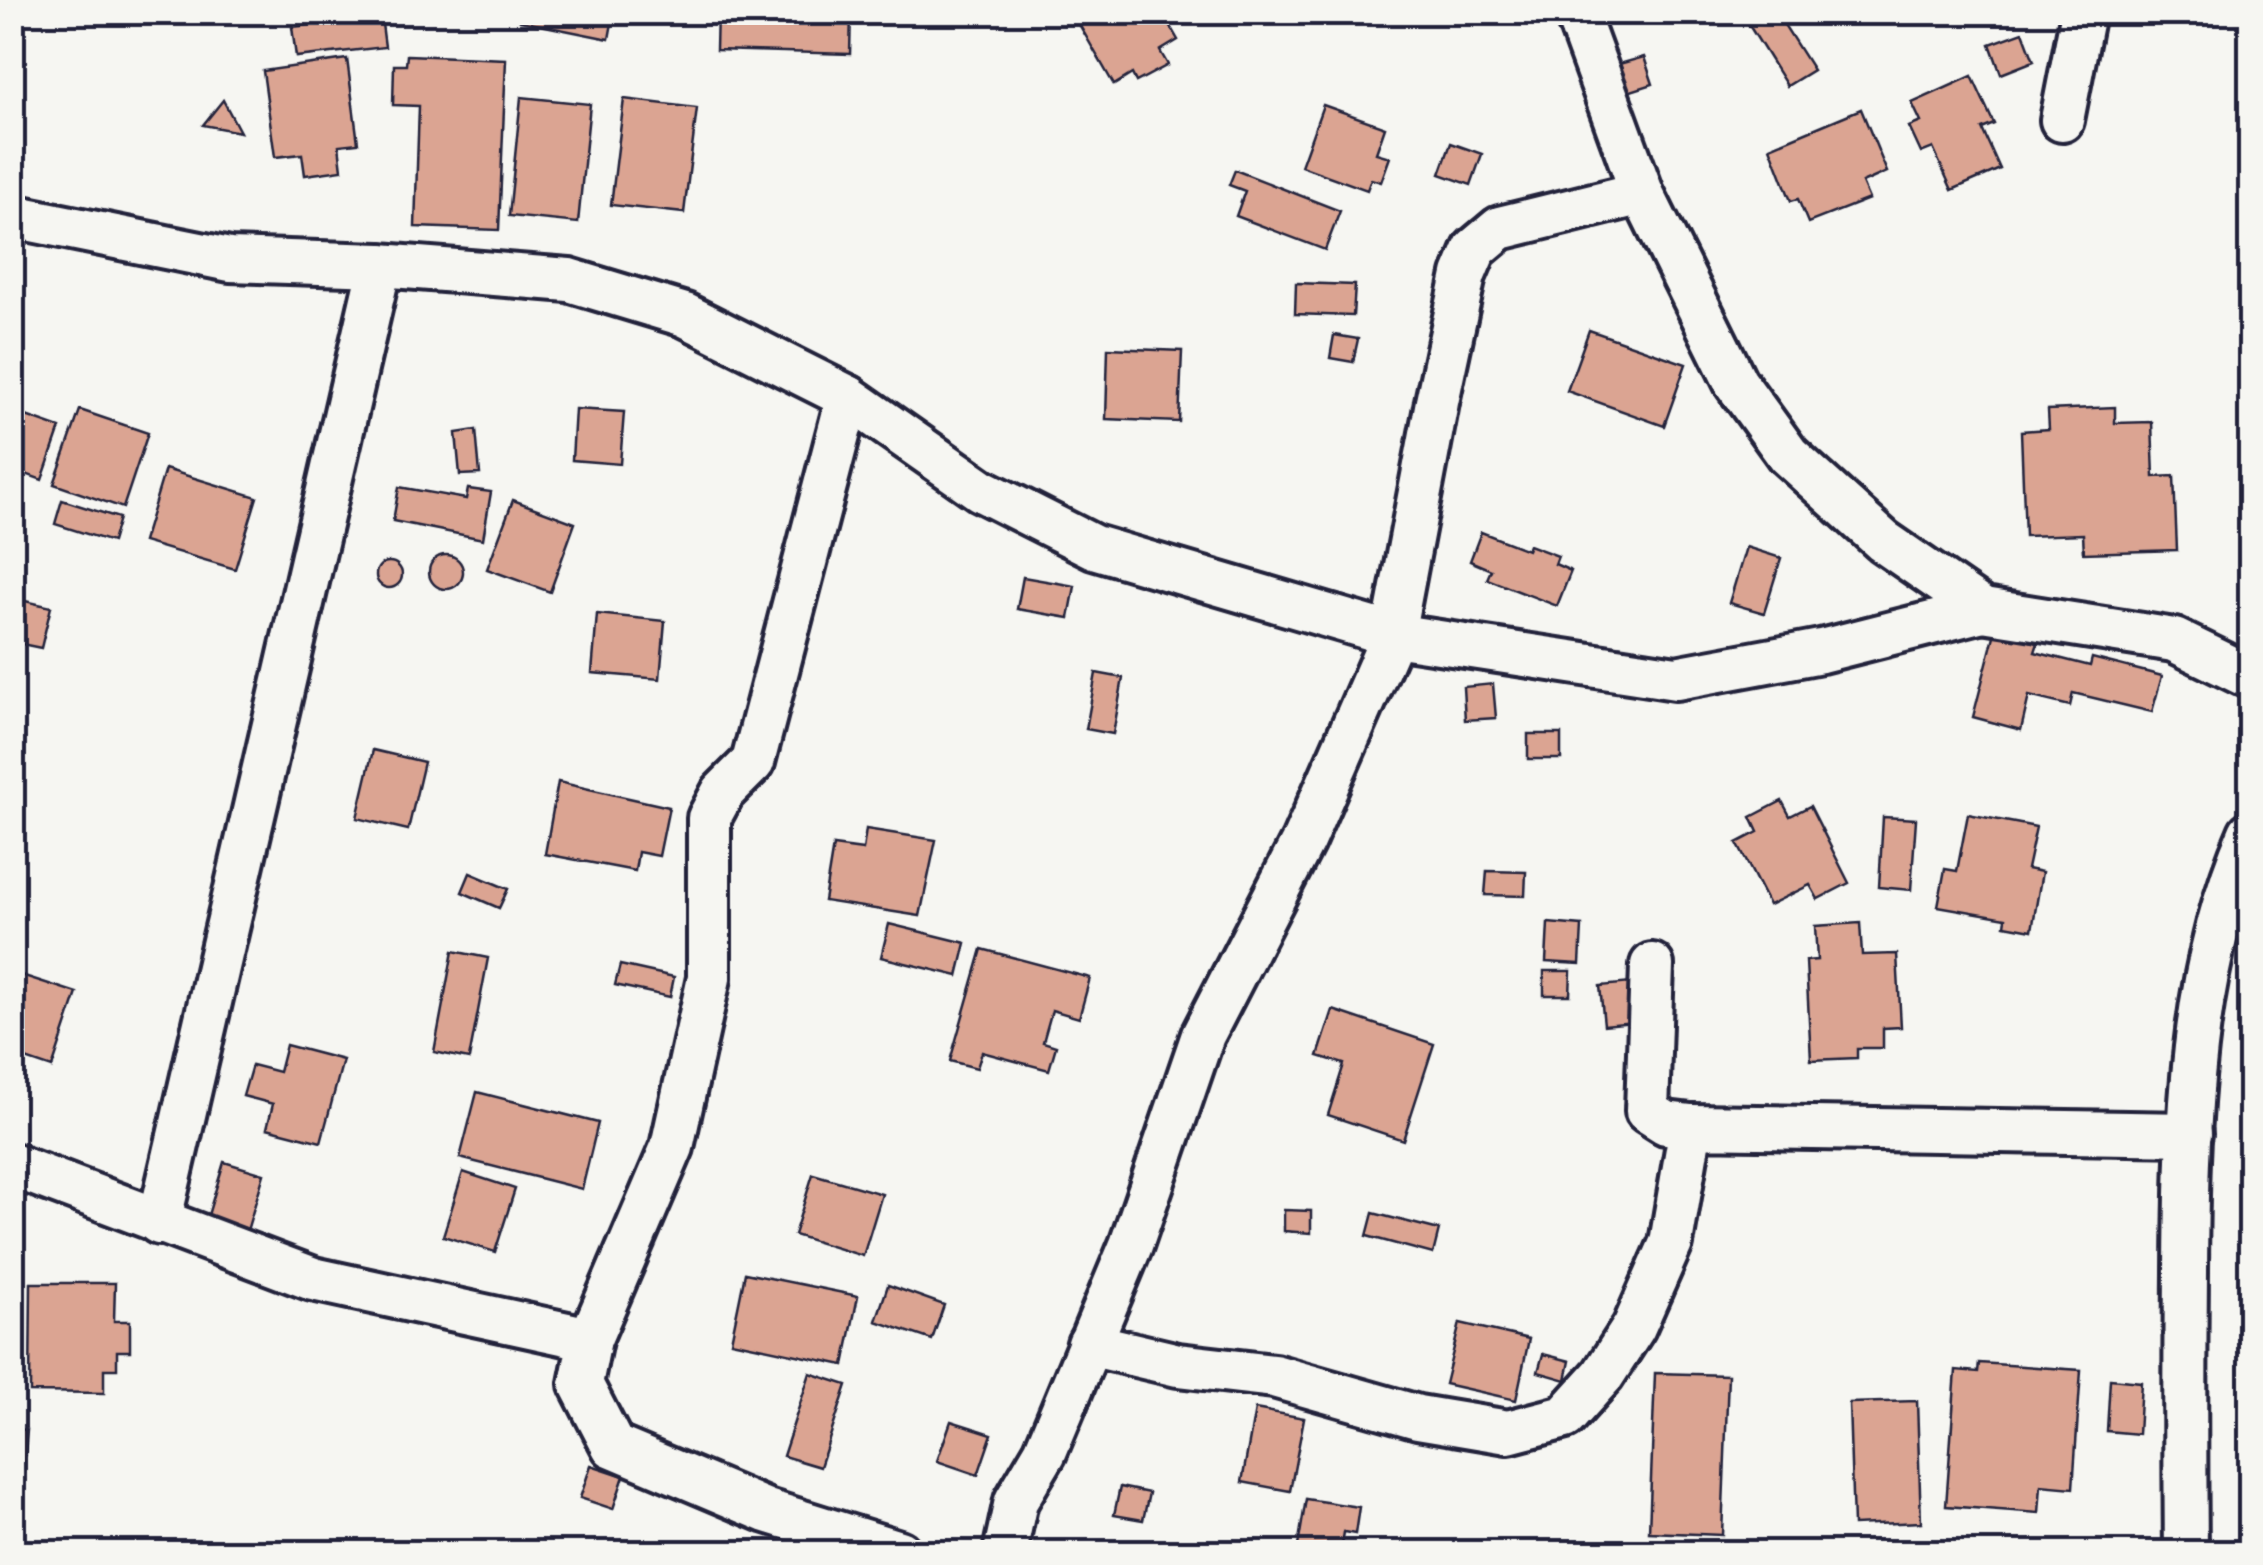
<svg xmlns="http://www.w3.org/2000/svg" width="2263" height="1565" font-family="'Indie Flower',sans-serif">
<rect width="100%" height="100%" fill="#f6f6f2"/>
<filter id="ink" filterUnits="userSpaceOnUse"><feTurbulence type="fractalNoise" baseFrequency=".01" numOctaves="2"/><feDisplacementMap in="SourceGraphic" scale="20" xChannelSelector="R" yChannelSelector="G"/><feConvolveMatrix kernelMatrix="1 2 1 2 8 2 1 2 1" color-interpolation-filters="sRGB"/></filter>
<g filter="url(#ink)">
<!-- building -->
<g fill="#dba492" stroke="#22223b" stroke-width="2.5">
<path d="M521,12H614L609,39L520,21Z"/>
<path d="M717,12H851L850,54L716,50Z"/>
<path d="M1072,12H1162L1178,40L1160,51L1168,65L1136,82L1132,74L1114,85Z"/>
<path d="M1761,12H1776L1813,70L1787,86L1747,22Z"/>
<path d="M381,16L385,47L296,57L292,27Z"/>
<path d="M2023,32L2034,61L2001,74L1990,44Z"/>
<path d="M407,55L506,59L499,230L415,227L419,106L393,105L394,65H406Z"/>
<path d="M1644,57L1653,84L1628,92L1619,64Z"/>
<path d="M347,59L358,143L339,145L342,170L305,175L302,154L275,157L263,71Z"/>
<path d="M1972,76L1994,124L1982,129L2000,169L1952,190L1933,148L1921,153L1909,127L1921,122L1912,103Z"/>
<path d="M521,97L590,104L578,223L509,216Z"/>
<path d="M624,99L697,108L684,213L611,205Z"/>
<path d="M223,100L240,132L203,125Z"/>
<path d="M1323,105L1385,127L1376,153L1390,157L1381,182L1371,179L1367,190L1301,166Z"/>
<path d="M1861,109L1887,172L1862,183L1869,199L1808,223L1798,199L1791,201L1770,147Z"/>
<path d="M1451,143L1482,154L1471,185L1440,174Z"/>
<path d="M1235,170L1340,211L1325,250L1236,216L1245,191L1229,185Z"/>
<path d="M1296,283L1355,285L1353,316L1295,314Z"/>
<path d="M1589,330L1686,364L1664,426L1567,391Z"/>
<path d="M1334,335L1358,339L1353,362L1330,358Z"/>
<path d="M1108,348L1182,351L1179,422L1106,419Z"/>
<path d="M2115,407V423L2152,422L2154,477L2174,476L2177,550L2084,553L2083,534L2025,536L2021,431L2049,429L2048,410Z"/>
<path d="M575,409L624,412L620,464L572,460Z"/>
<path d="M80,410L148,433L123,508L54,484Z"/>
<path d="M12,411L60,428L42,480L12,469Z"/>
<path d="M476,430L480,474L460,475L456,433Z"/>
<path d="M165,469L257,497L235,569L143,542Z"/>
<path d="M399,487L466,499L468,489L491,492L483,539L393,521Z"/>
<path d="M62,500L119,518L112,542L55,524Z"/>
<path d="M513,500L575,523L550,592L487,569Z"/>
<path d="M1481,532L1527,550L1529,545L1558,556L1555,564L1571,571L1557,606L1487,579L1491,570L1470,561Z"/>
<path d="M1746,547L1781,558L1764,613L1729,603Z"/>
<circle cx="446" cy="572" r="17"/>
<circle cx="389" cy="575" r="13"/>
<path d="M1023,577L1075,586L1069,618L1017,609Z"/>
<path d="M12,598L51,607L41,648L12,642Z"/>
<path d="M597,614L665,621L660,679L592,673Z"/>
<path d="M1995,632L2038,643L2035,652L2090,666L2092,658L2162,676L2152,712L2073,693L2070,706L2029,696L2021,730L1973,717Z"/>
<path d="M1096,673L1123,678L1113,734L1086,729Z"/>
<path d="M1493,684L1496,718L1465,720L1463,687Z"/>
<rect x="1528" y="734" width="33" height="25"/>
<path d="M373,750L424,762L408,830L357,818Z"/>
<path d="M558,782L669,807L659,856L638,852L635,871L545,854Z"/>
<path d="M1782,801L1790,816L1810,806L1849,883L1818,899L1810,885L1769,905L1737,843L1758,832L1751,817Z"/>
<path d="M1968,814L2036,827L2027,869L2042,872L2032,930L2005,925L2006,918L1938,906L1945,869L1957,871Z"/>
<path d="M1883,817L1916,819L1911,890L1879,887Z"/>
<path d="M866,829L936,840L920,916L824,901L833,846L863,850Z"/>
<path d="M1487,871L1526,872L1525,896L1485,895Z"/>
<path d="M470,873L508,889L499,908L462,892Z"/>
<path d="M1548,923L1582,926L1580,964L1546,962Z"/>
<path d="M1860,923L1862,955L1897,954L1901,1027L1883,1028V1048H1857V1058L1811,1060L1806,961L1817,960L1815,926Z"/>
<path d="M889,924L966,943L958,976L881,957Z"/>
<path d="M982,949L1090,978L1079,1018L1052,1010L1043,1042L1056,1046L1049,1070L982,1052L977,1068L950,1061Z"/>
<path d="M453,951L488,958L469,1059L434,1052Z"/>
<path d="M620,965L674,977L670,997L615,985Z"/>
<path d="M1544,971H1571L1570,995H1544Z"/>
<path d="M12,972L77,993L52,1068L26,1059L21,1074L12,1072Z"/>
<path d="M1641,982L1645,1021L1604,1025L1600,986Z"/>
<path d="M1333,1010L1434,1044L1403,1140L1328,1115L1344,1064L1318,1056Z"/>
<path d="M286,1045L343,1060L321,1142L267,1128L273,1104L243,1096L252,1065L279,1072Z"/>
<path d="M477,1092L598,1123L582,1189L460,1158Z"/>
<path d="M224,1162L264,1174L246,1234L206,1222Z"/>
<path d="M463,1172L515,1189L495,1252L443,1236Z"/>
<path d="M813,1174L882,1194L863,1256L794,1235Z"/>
<path d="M1284,1210L1311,1211V1233L1284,1231Z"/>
<path d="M1373,1213L1439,1230L1433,1254L1367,1236Z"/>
<path d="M745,1273L858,1296L844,1365L731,1341Z"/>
<path d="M31,1283H115L114,1321H130V1351H117V1369H104V1393L30,1392Z"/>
<path d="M888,1285L944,1305L932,1340L876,1321Z"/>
<path d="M1460,1323L1529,1339L1516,1400L1445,1384Z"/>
<path d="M1543,1354L1570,1361L1566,1380L1538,1372Z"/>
<path d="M1979,1363L2081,1370L2073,1488L2041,1485L2039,1513L1946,1506L1956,1370L1978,1372Z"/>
<path d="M810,1373L847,1385L820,1467L783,1456Z"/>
<path d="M1655,1373L1728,1375L1722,1535L1649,1532Z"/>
<path d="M2110,1379L2141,1382L2138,1434L2107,1431Z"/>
<path d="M1917,1401L1921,1522L1853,1525L1849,1403Z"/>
<path d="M1255,1409L1304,1418L1290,1491L1242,1482Z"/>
<path d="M951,1421L992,1434L978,1475L937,1461Z"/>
<path d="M12,1428L27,1430L21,1506L12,1505Z"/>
<path d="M591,1465L624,1476L613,1509L580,1498Z"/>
<path d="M1120,1487L1149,1493L1143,1520L1114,1515Z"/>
<path d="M1306,1499L1359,1507L1355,1534L1344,1532L1341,1552H1297Z"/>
<path d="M1230,1544L1274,1548V1552H1229Z"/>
</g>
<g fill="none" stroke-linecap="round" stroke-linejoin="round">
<defs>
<g id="street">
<path d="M1576,12L1642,193L1736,383L1788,455L1883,541L1983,610L2174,640L2250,677"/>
<path d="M2062,120L2083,12"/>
<path d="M12,216L230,260L380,265L569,280L685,315L848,397L981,490L1094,547L1393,635L1676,678L1821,651L1983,610"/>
<path d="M848,397L753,762L723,792L709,818V978L672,1147L590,1339L581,1384L613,1446L767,1511L899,1552"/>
<path d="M1652,965L1647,1111L1666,1123L1691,1126"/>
<path d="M12,1165L313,1279L590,1339"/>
<path d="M159,1223L380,265"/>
<path d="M1089,1344L1178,1365L1274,1376L1418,1417L1508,1432L1565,1417L1603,1375L1634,1327L1671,1243L1691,1126L2190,1134"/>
<path d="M1005,1552L1016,1501L1045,1452L1131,1245L1203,1035L1303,841L1393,635L1437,402L1464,275L1475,249L1500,228L1642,193"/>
<path d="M2186,1552C2185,1459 2185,1365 2186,1272C2187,1125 2190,969 2250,833"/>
</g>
</defs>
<!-- street casing -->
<use href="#street" stroke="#22223b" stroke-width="50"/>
<!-- street -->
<use href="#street" stroke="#f6f6f2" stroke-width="42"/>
</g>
</g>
<!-- margin -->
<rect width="2263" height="1565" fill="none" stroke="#f6f6f2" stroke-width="50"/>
<rect x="25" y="25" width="2213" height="1515" fill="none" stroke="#22223b" stroke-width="4" filter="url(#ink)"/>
</svg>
